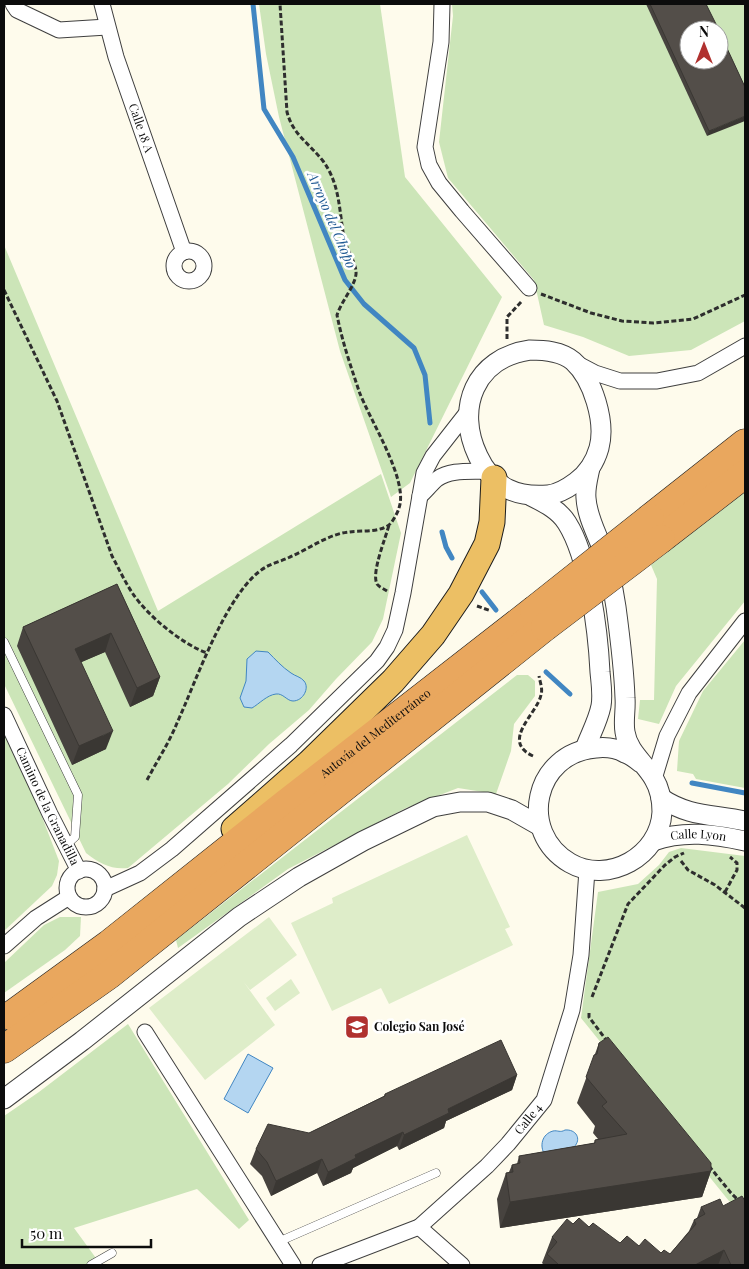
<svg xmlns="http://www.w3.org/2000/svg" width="749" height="1269" font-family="'Playfair Display',serif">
<rect width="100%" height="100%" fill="#fefbec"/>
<!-- green -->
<g fill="#cce5b8" fill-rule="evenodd">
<path d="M259,4H380L405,177L502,297L410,483L391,497L340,351L279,117L266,54Z"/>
<path d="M452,4H745V321L691,350L629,356L583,337L544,325L534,280L448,178L439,142L453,16ZM689,30H719V60H689Z"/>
<path d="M4,245L158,611L381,474L401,533L383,619L372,642L336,679L309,710L269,744L228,784L128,868C111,870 99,863 86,853L4,684Z"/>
<path d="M745,492V601L676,686L659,724L638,719L640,700H654L657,579L651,565Z"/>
<path d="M745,640V788L696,779L693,774L677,771L679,741L703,691Z"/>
<path d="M517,675H528L535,681V696L514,724L511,751L496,794L458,788L406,808L288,869L178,948L176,940Z"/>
<path d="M4,730L37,804L59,861L57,875L52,886L4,931Z"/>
<path d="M681,848L745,856V1218L729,1201L581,1018L598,892L638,884L659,865L669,852Z"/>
<path d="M60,917H81L80,936L65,950L4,993V963L44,925Z"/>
<path d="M128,1024L249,1220L239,1229L197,1189L74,1228L101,1265H4V1116L39,1092Z"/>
</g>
<!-- pitch -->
<g fill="#deedc9">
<path d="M467,835L510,927L505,929L513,945L389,1004L381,988L332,1011L291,923L333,903L332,898Z"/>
<path d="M269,917L297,955L250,990L243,981L275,1025L205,1080L149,1008Z"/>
<path d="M291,979L300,993L275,1011L266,998Z"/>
</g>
<!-- water -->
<g fill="#b4d6f1" stroke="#4186c2">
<path d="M256,651L268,652C275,659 282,667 291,673C295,676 301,677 304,681C310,688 303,701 293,701C287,701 283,693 276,694C267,695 259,704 252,708L244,707L240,698L246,681L247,659Z"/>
<path d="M248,1054L273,1068L248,1113L224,1099Z"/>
<path d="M565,1130C576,1129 582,1139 574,1147L545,1155C539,1146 542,1134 553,1131C558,1130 560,1133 565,1130Z"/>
</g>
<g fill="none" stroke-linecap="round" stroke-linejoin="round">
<!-- stream -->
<g stroke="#4186c2" stroke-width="5">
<path d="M253,4L264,109L293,157L345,280L364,304L414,348L425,375L430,423"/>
<path d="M442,532L446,547L452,558"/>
<path d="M482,592L496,610"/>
<path d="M546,672L570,694"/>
<path d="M692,783L745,793"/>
</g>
<defs>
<g id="service">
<path d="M4,642L78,795L75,837L66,845"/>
<path d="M278,1242L436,1173"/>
<path d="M91,1265L112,1253"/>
</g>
<g id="minor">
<path d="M13,4L17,10L59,30L107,27"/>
<path id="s1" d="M102,4L116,57L184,252"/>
<path d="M442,4L441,42L425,147L429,165L439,183L462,211L529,288"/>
<circle cx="189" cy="266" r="15"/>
<path d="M576,363L595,373L620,381H657L698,373L745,346"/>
<path d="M420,496C426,491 431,484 437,479C451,469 471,472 487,471"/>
<path id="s2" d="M4,715L50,814L79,871"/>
<path d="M654,779L667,736L689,693L745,621"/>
<circle cx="86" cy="888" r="19"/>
<path d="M105,889L140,873L172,849L291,745L377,661L387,647L395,630L403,593L424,473L433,456L469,410"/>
<path d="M4,946L36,918L69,897"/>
<path d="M145,1032L293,1265"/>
<path d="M419,1227L462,1265"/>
<path id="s3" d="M320,1265L419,1227L487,1166L508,1144L544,1100L572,1010L581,955L587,870"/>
</g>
<g id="tertiary">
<path d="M530,350C544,350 561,351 573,361C593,379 606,422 599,448C595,462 587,474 576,482C568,488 559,494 548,495C535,496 520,495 508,489C494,482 484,469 478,456C455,408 475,358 530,350Z"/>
<path d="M590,468C588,478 585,488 586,498C587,516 596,532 602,548C609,567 613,587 616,607C620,637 624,668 625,698C626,709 623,721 625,732C628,752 645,763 654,779C660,789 662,802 662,812C660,856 608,885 570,863C517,832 534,753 596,748C605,747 616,748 625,753C631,755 636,759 641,763"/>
<path d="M531,496C545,503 559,510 567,523C589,558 598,631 600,672C601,683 603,695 601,706C598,721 590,735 585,749"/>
<path d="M661,798C689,817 713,814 745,821"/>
<path id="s4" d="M653,841C684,830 714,834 745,841"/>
<path d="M4,1099L82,1041L239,917L299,877L363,841L433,807L460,802H488L512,810L540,826"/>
</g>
<path id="trunk" d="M234,829L309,763L393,681L433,635L461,594L487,544L492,522L494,478"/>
<g id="motorway">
<path d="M650,518L745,443"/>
<path d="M661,539L745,474"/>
<path id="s5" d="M10,1016L109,944L285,804L534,610"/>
<path d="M4,1049L109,975L545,627"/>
</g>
</defs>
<!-- service casing -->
<use href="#service" stroke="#3f3f3f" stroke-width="9"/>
<!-- minor casing -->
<use href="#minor" stroke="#3f3f3f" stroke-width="17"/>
<!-- tertiary casing -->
<use href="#tertiary" stroke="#3f3f3f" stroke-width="21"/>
<!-- trunk casing -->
<use href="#trunk" stroke="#1d1d1d" stroke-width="27"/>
<!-- motorway casing -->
<use href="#motorway" stroke="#1d1d1d" stroke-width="29"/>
<!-- path -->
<g stroke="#2e2e2e" stroke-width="3" stroke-dasharray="5 2.5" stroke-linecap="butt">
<path d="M4,290L57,401L112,556C119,569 125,582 133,594C148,616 182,644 207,653"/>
<path d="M541,294L591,313L622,321L653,323L693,319L745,295"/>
<path d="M507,339V317L522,301"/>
<path d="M387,591C384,589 379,587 377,584C371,573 386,537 389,525"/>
<path d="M477,606L491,611"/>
<path d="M533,756C500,741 537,714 541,695C543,689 540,682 539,676"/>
<path d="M147,780C157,761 169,743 177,723C196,682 227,589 266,567C273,563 282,561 290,557C309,549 328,534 349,532C361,530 380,533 390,524C393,521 398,512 399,508C409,480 369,419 359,391C351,367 342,341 337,315C341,302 355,286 356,274C357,264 346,249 344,238C339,210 340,184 323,161C309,143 293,135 287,112L280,4"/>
<path d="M681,861L688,870L715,885L745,908"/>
<path d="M725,892L737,870V863L730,857"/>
<path d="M592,997L628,904L665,865L675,857L684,853"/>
<path d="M589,1013V1017L607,1041"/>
<path d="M709,1166L731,1193L745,1207"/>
</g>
<!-- service -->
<use href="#service" stroke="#fff" stroke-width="8"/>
<!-- minor -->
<use href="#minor" stroke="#fff" stroke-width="15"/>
<!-- tertiary -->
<use href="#tertiary" stroke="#fff" stroke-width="19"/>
<!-- trunk -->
<use href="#trunk" stroke="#ecbf64" stroke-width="25"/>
<!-- motorway -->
<use href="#motorway" stroke="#e9a75e" stroke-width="28"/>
<defs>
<g id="motorway-bridge">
<path d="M534,610L650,518"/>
<path d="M545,627L661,539"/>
</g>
</defs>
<!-- motorway-bridge casing -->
<use href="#motorway-bridge" stroke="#1d1d1d" stroke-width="29" stroke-linecap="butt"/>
<!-- motorway-bridge -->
<use href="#motorway-bridge" stroke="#e9a75e" stroke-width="28"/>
</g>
<!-- wall -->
<g fill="#47433f">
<path d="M646,4H706L745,87L707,136Z"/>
<path d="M117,584L160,677L153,696L130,707L105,652L81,662L106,749L72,765L17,646L23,627Z"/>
<path d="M599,1043L711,1171L702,1197L500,1228L497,1199L506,1173L509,1172L512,1165L517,1164L519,1156L594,1143L595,1140L598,1139L593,1133L595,1126L577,1103Z"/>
<path d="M517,1075L512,1090L446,1121L444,1128L399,1150L397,1146L353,1168L351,1173L323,1186L317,1173L271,1196L262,1176L250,1164L256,1149L309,1133L384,1096L385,1094Z"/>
<path d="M723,1206L745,1265H543V1264L542,1263L552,1237L573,1224L589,1227L620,1243L639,1246L661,1253L670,1254L689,1231L694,1220L697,1218L701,1207Z"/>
</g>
<!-- shaded-wall -->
<g fill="#3a3733">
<path d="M745,116V121L707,136L709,131Z"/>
<path d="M111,633L105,652L68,668L75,649Z"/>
<path d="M160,677L153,696L130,707L137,688Z"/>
<path d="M113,731L106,749L72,765L79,746Z"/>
<path d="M517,1075L512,1090L446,1121L444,1128L399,1150L404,1135L448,1109Z"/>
<path d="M403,1132L397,1146L353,1168L351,1173L323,1186L328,1172L355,1155Z"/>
<path d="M322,1159L317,1173L271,1196L276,1181Z"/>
<path d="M711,1171L702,1197L500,1228L510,1202Z"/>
<path d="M724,1250L718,1265H694Z"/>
</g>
<!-- building -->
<g fill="#534e49" stroke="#3a3733">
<path d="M650,4H706L719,30H689V60H719V31L745,87V116L709,131Z"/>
<path d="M117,584L160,677L137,688L111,633L75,649L113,731L79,746L23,627Z"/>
<path d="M608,1037L711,1163V1171L510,1202L506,1173L513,1172L512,1165L520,1163L519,1156L595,1143V1140L627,1134L602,1106L607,1102L586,1077L594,1055L597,1054L599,1043Z"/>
<path d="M501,1040L517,1075L448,1109L449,1113L404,1135L403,1132L355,1155L356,1158L328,1172L322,1159L276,1181L267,1162L256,1149L268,1124L309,1133L385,1096V1094Z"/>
<path d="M742,1196L745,1201V1265H731L724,1250L695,1265H559L547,1254L557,1242L552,1237L567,1219L573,1224L579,1218L589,1227L593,1223L620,1243L627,1236L639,1246L645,1239L661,1253L664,1250L670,1254L696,1224L694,1220L705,1214L701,1207L720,1199L723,1206Z"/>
</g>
<!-- icons -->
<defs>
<symbol id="school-square" viewBox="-11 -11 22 22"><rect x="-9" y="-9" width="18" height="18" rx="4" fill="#b0312f" stroke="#fff"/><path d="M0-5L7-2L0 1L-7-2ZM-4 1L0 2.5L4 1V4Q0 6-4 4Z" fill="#fff"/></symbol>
</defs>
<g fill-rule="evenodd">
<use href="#school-square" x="343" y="1013" width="28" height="28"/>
</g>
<g text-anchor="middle" stroke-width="5" stroke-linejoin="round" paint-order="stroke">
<!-- street labels -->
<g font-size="12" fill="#0c0c0c" stroke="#fff">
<text dy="4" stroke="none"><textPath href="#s1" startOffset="130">Calle 18 A</textPath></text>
<text dy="4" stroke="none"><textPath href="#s5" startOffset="462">Autovía del Mediterráneo</textPath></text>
<text dy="4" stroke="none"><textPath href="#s2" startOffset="101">Camino de la Granadilla</textPath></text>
<text dy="4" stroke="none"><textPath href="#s4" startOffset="46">Calle Lyon</textPath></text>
<text dy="4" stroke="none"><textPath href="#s3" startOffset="260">Calle 4</textPath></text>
</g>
<!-- poi labels -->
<g font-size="12" font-weight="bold" fill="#0c0c0c" stroke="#fff" text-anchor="start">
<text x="374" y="1031">Colegio San José</text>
</g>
<!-- water labels -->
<g font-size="14" font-style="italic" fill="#1f5993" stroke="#fff">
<text transform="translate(332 220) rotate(67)" y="5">Arroyo del Chopo</text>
</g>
</g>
<!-- border -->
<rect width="749" height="1269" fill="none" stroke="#0c0c0c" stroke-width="10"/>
<!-- north arrow -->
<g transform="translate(704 45)"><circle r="24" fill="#ffffff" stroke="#9e9e9e"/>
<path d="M0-4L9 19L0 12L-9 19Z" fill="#b0312f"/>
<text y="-8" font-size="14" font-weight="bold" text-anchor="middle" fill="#0c0c0c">N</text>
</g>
<!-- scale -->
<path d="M22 1239v8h129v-8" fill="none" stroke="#0c0c0c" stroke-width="2.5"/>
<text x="30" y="1239" font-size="15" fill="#0c0c0c" stroke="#ffffff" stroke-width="4" paint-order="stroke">50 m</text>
</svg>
